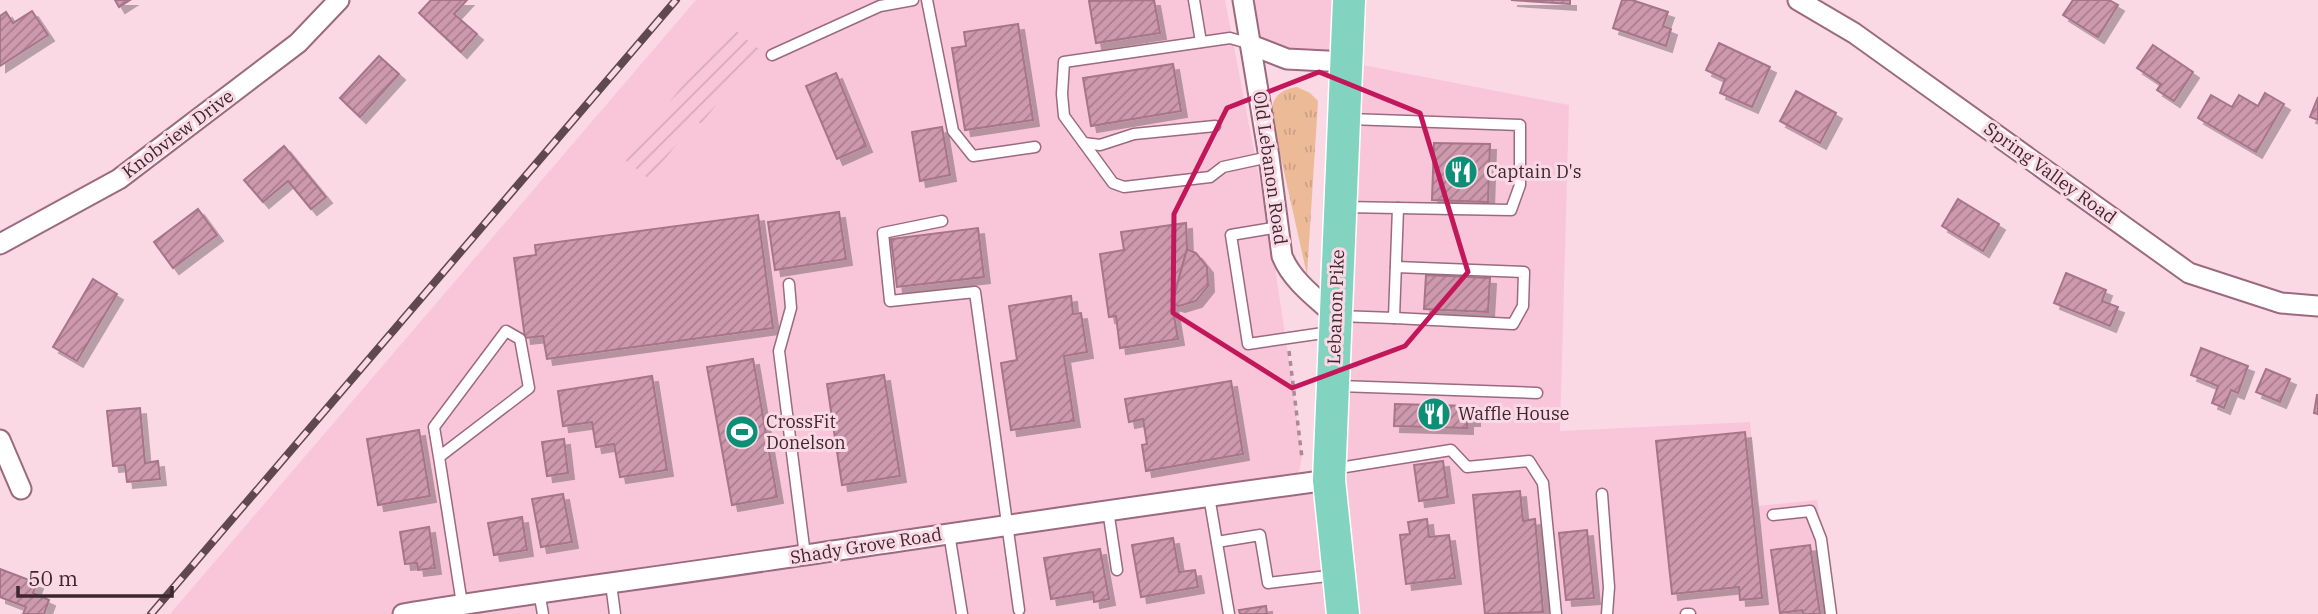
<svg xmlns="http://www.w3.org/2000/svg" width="2318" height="614" font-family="'IBM Plex Serif',serif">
<defs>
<pattern id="industrial-furrows" width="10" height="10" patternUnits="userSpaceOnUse" patternTransform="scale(1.75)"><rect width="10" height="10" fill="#f8c6d8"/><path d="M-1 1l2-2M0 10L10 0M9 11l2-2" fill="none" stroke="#d6aaba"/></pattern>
<pattern id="grass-tufts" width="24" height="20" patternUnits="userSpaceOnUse" patternTransform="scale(1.75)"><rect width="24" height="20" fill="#edba98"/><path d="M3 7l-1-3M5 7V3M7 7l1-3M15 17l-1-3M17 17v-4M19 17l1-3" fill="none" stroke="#cca083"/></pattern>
<pattern id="building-hatch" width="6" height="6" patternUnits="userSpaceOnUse" patternTransform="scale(1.75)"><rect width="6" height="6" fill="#ce99ad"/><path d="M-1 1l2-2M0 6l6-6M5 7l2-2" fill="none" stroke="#a87d8d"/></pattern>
<filter id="shadow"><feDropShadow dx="6" dy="6" stdDeviation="0" flood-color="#0004"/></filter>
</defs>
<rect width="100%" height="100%" fill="#fad8e4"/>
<!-- built -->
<path fill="#f8c6d8" d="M696,0H1225L1269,229L1292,380L1302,458L1296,484L1328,480L1346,62L1251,45L1243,0H1349L1347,62L1569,105L1560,431L1750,422L1758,506L1817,500L1834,614H170Z"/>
<!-- industrial -->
<path fill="url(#industrial-furrows)" d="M730,26L760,50L701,124L696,120L649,179L624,159Z"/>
<!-- grass -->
<path fill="url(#grass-tufts)" d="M1297,87L1310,93L1318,101L1307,275L1271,113C1272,97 1281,89 1297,87Z"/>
<!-- building -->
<g fill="url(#building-hatch)" stroke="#a67488" stroke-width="2" filter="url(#shadow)">
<path d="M115,0H130L119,7Z"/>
<path d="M431,0H467L454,14L477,34L461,52L419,13Z"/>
<path d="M1154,0L1160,33L1096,43L1089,1Z"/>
<path d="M1511,0H1570V4Z"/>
<path d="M1622,0H1632L1668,12L1663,26L1671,29L1666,46L1613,28Z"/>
<path d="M2073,0H2109L2118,5L2098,37L2063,15Z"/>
<path d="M32,11L48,35L0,66V16L6,12L13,23Z"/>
<path d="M1018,24L1033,120L965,130L952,48L966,46L964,32Z"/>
<path d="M1719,43L1770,67L1752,107L1720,93L1725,79L1706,70Z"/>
<path d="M2153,45L2193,72L2174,101L2157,90L2161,84L2137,68Z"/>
<path d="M379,56L399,74L360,117L340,98Z"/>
<path d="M1173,64L1181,111L1091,126L1083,78Z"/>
<path d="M836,73L866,146L837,159L806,86Z"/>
<path d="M1796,91L1836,113L1820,143L1780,121Z"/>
<path d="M2265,93L2284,104L2256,152L2198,118L2211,95L2232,107L2239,95L2258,106Z"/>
<path d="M2318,97V120L2310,117Z"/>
<path d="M942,127L950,175L920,181L912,132Z"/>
<path d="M1434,143L1490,144L1488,202L1432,200Z"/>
<path d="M284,146L326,197L311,209L288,181L263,202L244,180Z"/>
<path d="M1958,199L1999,224L1983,251L1942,226Z"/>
<path d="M198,209L217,235L173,268L154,242Z"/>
<path d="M839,212L846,259L775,270L768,222Z"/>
<path d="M758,215L773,328L547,359L543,336L525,338L514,258L536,255L535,245Z"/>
<path d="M1186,223L1187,249L1172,304L1178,339L1120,348L1116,316L1109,317L1100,254L1124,250L1121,232Z"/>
<path d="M978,228L984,277L897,287L891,239Z"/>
<path d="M1187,249L1196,253L1207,267L1208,286L1196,301L1179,306L1172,304Z"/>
<path d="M2066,273L2106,290L2102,301L2118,307L2110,326L2054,303Z"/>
<path d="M1426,275L1490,278L1488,312L1424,309Z"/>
<path d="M93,279L117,294L77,361L53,347Z"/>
<path d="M1071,296L1073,314L1081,313L1087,352L1064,356L1074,421L1011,430L1001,363L1017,360L1009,306Z"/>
<path d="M2201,348L2248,366L2238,393L2231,390L2224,408L2212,403L2218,386L2191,375Z"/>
<path d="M753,359L777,497L732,505L707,367Z"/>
<path d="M2266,369L2290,379L2280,402L2256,392Z"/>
<path d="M884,375L900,476L842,485L827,384Z"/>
<path d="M652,376L667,470L620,477L614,444L596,447L592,422L563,426L558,391Z"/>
<path d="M1231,381L1243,454L1146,471L1142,445L1147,444L1143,419L1129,422L1125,399Z"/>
<path d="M2317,395H2318V414L2314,413Z"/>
<path d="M1395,404L1468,406V409H1474V420H1467V428L1394,426Z"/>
<path d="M140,408L145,463L158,461L160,479L127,482L125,465L113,466L107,411Z"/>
<path d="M419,430L430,496L378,505L367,439Z"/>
<path d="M1745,432L1762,598L1740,600L1739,587L1672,594L1656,441Z"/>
<path d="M564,439L568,473L547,476L542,442Z"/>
<path d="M1443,461L1448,497L1419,501L1414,465Z"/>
<path d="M1520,491L1523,521L1535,519L1543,612L1485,614L1473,495Z"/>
<path d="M563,494L572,542L541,547L532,499Z"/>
<path d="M522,517L527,550L494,555L488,523Z"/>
<path d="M1427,519L1429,537L1449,535L1455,578L1406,584L1400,535L1410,534L1408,522Z"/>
<path d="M429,527L435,568L418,570L417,563L405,564L400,532Z"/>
<path d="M1587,530L1594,598L1566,600L1559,533Z"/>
<path d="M1173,538L1179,572L1195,570L1198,587L1141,597L1132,545Z"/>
<path d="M1810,545L1820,614H1803L1802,610L1780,613L1771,550Z"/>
<path d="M1100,549L1109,599L1094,602L1093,592L1051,599L1044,558Z"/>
<path d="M0,569L37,583L33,593L49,600L44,614H23L26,607L0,597Z"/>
<path d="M1266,606L1267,614H1240L1239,610Z"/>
</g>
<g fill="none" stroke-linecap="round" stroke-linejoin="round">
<defs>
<g id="lane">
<path d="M927,0L953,131L973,156L1035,147"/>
<path d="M1194,0L1201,42"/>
<path d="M1251,44L1230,38L1064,62L1062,94L1064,116L1113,183L1124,187L1210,177L1223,167L1269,157"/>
<path d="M772,55L880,6L913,0"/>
<path d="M1349,119L1520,125V185L1511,210L1398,208"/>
<path d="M1084,143L1100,145L1134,134L1215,126"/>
<path d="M942,221L883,233L890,301L975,292L1019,610"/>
<path d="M1279,227L1231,235L1248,344L1330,332"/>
<path d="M789,284L791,308L779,351L805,555"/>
<path d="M1338,316L1394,318L1398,208L1344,207"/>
<path d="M1394,318L1513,324L1523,306L1524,272L1396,267"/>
<path d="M1339,386L1537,393"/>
<path d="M439,457L434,427L506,331L520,339L529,388L439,457L462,604"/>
<path d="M1333,469L1451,450L1467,467L1529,461L1543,483L1556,614"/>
<path d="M1602,494L1609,587L1607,614"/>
<path d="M1209,496L1229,614"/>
<path d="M1108,510L1117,570"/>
<path d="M1773,515L1810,511L1821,539L1831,614"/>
<path d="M949,533L962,614"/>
<path d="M1217,542L1260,535L1268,583L1336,575"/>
<path d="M611,584L615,614"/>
<path d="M539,592L543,614"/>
<path d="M1686,614H1690"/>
</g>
<g id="street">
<path d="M1243,0L1269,157L1282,256C1292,281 1316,298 1336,316"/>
<path d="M1798,0L1854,33L2189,273L2281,303L2318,306"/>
<path d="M1251,45L1287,59L1346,62"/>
<path d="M0,244L119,179L298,43L339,0"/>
<path d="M0,440L21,489"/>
<path d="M403,614C523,594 644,579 764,561C952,534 1140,505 1329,480"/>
</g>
<path id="primary" d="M1343,614L1329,480L1349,0"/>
</defs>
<!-- lane casing -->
<use href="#lane" stroke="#9b6a7e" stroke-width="13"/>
<!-- street casing -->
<use href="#street" stroke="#9b6a7e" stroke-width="23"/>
<!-- primary casing -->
<use href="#primary" stroke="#fff" stroke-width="35"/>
<!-- path -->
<path stroke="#a88b95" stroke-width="3.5" stroke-dasharray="5 5" stroke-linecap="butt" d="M1289,351L1302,458"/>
<!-- lane -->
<use href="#lane" stroke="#fff" stroke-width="10"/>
<!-- street -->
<use href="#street" stroke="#fff" stroke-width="19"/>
<!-- primary -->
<use href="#primary" stroke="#83d3c1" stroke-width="32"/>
<defs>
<path id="rail" d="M151,614L676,0"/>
</defs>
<!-- rail casing -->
<use href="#rail" stroke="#5f4850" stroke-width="8"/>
<!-- rail -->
<use href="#rail" stroke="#fad8e4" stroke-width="5" stroke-dasharray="16" stroke-linecap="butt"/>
</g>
<!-- marked area -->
<path fill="none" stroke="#c2185b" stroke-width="5" stroke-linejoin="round" d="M1319,72L1420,113L1468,272L1405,346L1292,388L1173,313L1174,214L1227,108Z"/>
<!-- icons -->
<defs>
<symbol id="restaurant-disc" viewBox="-11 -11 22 22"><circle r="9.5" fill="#0c8f76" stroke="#fad8e4"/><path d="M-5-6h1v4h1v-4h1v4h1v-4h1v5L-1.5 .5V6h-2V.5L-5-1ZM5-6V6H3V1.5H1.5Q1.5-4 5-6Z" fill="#fff"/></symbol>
<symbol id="stadium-disc" viewBox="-11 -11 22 22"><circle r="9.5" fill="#0c8f76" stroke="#fad8e4"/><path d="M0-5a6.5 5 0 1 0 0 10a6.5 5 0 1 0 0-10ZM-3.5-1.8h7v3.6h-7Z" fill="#fff"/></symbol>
</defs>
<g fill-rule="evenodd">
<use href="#restaurant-disc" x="1442" y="153" width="38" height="38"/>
<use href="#restaurant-disc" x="1415" y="395" width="38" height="38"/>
<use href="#stadium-disc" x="723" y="413" width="38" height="38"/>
</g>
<g text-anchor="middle" stroke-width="6" stroke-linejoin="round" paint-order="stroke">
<!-- street labels -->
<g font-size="18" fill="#3c272f" stroke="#fad8e4">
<text transform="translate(178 134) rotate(-37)" y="6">Knobview Drive</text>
<text transform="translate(1270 168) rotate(82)" y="6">Old Lebanon Road</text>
<text transform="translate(2050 173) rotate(36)" y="6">Spring Valley Road</text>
<text transform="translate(1336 307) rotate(-88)" y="6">Lebanon Pike</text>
<text transform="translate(866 546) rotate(-9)" y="6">Shady Grove Road</text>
</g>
<!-- poi labels -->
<g font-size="18" fill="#3c272f" stroke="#fad8e4" text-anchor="start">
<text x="1486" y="178">Captain D's</text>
<text x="1458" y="420">Waffle House</text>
<text x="766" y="428">CrossFit<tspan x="766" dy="21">Donelson</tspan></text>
</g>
</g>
<!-- scale -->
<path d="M18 586v10h154v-10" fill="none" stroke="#3c272f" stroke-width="3.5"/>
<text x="28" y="586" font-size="21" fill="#3c272f" stroke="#fad8e4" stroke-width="5" paint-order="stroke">50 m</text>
</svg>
